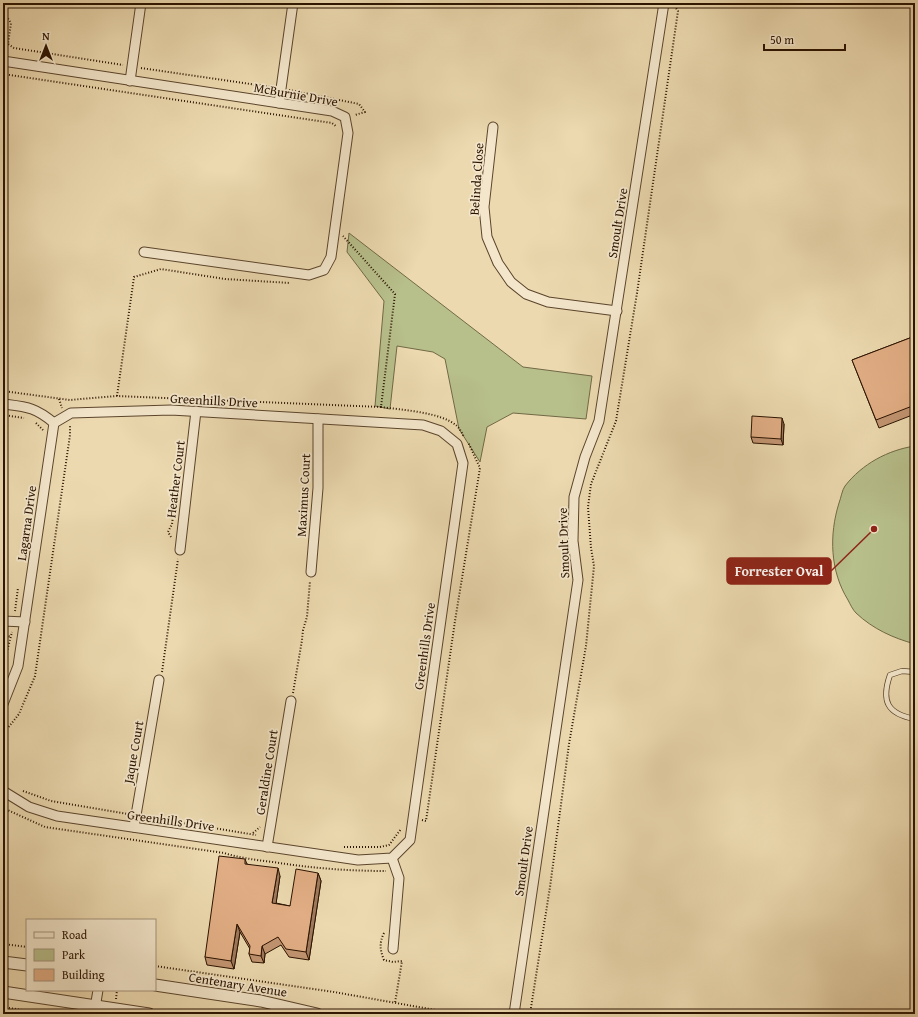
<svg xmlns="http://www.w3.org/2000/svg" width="918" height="1017" font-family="'Gentium Book Plus',serif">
<rect width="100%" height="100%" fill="#ecd9af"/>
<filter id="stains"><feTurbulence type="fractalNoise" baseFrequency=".005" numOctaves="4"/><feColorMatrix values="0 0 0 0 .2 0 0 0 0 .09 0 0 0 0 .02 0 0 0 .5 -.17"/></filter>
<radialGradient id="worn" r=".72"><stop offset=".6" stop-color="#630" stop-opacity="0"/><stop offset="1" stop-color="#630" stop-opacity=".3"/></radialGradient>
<!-- green -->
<g fill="#b7bf8b" stroke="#716946">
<path d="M349,233L523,367L592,376L586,419L513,413L487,427L480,462L459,429L445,359L433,352L397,346L390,409L375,406L384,301L347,252Z"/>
<path d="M915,446V644C893,638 873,629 856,613C853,610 850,604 848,600C830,571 829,535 839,503C841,498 842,490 845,486C862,464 888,450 915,446Z"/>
</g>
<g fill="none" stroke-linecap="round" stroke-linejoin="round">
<defs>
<path id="service" d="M915,672L902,671L890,675C881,701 887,714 915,719"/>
<g id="minor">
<path d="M3,61L332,111L345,117L348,133L331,257L324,270L309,275L144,252"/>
<path d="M130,81L141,3"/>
<path d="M279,103L293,3"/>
<path d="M493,127L484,207L487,237L498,263L511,282L526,294L548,302L617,311"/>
<path d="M3,404C27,407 35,407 54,423L18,666L3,704"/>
<path d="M180,550L196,411"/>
<path d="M311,572L318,488V419"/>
<path d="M3,621L25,622"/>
<path d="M3,791L29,807L57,816L358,860L392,858L410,840L463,463L457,444L441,431L423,425L171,410L71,413L54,423"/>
<path d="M134,827L159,680"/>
<path d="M267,847L291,701"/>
<path d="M392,858L399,878L393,949"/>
<path d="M94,1014L98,990"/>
<path d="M514,1014L578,580L573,541L574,497L585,457L599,421L664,3"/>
</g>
<g id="tertiary">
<path d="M3,962L27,965"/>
<path d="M155,985L261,1001L317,1014"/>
<path d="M3,992L149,1014"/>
</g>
</defs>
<!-- service casing -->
<use href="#service" stroke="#5b442c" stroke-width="6"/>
<!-- minor casing -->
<use href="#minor" stroke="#5b442c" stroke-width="11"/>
<!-- tertiary casing -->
<use href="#tertiary" stroke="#5b442c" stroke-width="13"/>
<!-- path -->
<g stroke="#2b1300" stroke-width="2" stroke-dasharray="1 2" stroke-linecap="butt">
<path d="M497,3L510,5L511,3"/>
<path d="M3,11L11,23L8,44L14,48L123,65"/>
<path d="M141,68L271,87"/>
<path d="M3,74L332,123L337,127"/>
<path d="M289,90L359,104L365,112L355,115"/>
<path d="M3,391L70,400L117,396L381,407L395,294L343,236"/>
<path d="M117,396L134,277L161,269L225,279L290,283"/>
<path d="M59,399L62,408"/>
<path d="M381,407C402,410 441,412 457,426C460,429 462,433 464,437"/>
<path d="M3,415L24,418"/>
<path d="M36,423L43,430"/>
<path d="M171,537L168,532L172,524L173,516"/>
<path d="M15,611L18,588"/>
<path d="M3,634L11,637"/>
<path d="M3,667L12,632"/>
<path d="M162,672L178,559"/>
<path d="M293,693L302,640L303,630L307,617L310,581"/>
<path d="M3,734L19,714L35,676L70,435V425"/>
<path d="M23,791L51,801L128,814"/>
<path d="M3,808L45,827L224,853C240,858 256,860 273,862C310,868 348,871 386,871"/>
<path d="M146,817L256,835"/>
<path d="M422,820L426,821L455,621L480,468L468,442"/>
<path d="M253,833L260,827"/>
<path d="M344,847H380L389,845L401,829"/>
<path d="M384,933C379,943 380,950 384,960L393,962L402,961L395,1003"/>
<path d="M3,944L27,947"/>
<path d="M155,966L334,992L458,1014"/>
<path d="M116,999L117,990"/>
<path d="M3,1007L48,1014"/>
<path d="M530,1014L550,887L569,744L586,646L594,566L591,548L588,507L591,484L616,421L637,293L678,11L674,5"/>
</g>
<!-- service -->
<use href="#service" stroke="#f3e6cb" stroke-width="4.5"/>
<!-- minor -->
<use href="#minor" stroke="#f3e6cb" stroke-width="9"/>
<!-- tertiary -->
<use href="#tertiary" stroke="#f3e6cb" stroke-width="11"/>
</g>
<!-- wall -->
<g fill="#c29572" stroke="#2b1300">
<path d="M915,336V414L879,428L852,360Z"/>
<path d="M784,424L783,445L753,443L751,437Z"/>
<path d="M245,859L247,864L280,876L276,903L290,906L318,873L321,881L309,960L289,957L281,945L265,954L264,963L252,962L249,954L250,949L240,932L234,969L207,965L205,957Z"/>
</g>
<!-- shaded-wall -->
<g fill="#9e795c" stroke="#2b1300">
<path d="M782,418L784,424L783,445L781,439Z"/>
<path d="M278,868L280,876L275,911L272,903Z"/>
<path d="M318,873L321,881L309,960L306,952Z"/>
<path d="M237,924L240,932L234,969L231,961Z"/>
<path d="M262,946L265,954L264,963L261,956Z"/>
</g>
<!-- building -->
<g fill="#e1ad84" stroke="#2b1300">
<path d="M915,336V405L876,420L852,360Z"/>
<path d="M752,416L782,418L781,439L751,437Z"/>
<path d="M219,856L245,859V864L278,868L272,903L290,906L296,869L318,873L306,952L286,949L278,937L262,946L261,956L249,954L250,946L237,924L231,961L205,957Z"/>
</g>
<g text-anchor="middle" stroke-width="3.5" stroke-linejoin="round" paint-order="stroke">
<!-- street labels -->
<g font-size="13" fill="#2b1300" stroke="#f3e6cb">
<text transform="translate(296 94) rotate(10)" y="5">McBurnie Drive</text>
<text transform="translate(476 179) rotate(-86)" y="5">Belinda Close</text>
<text transform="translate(617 223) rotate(-81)" y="5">Smoult Drive</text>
<text transform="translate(214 400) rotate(3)" y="5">Greenhills Drive</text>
<text transform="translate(175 479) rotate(-83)" y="5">Heather Court</text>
<text transform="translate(303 495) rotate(-87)" y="5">Maximus Court</text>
<text transform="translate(26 523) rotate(-82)" y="5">Lagarna Drive</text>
<text transform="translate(563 543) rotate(-92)" y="5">Smoult Drive</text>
<text transform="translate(424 646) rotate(-82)" y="5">Greenhills Drive</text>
<text transform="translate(133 752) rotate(-80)" y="5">Jaque Court</text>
<text transform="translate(266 772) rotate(-81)" y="5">Geraldine Court</text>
<text transform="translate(171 820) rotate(8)" y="5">Greenhills Drive</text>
<text transform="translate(523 861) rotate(-82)" y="5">Smoult Drive</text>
<text transform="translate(238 984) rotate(9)" y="5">Centenary Avenue</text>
</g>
</g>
<!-- callouts -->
<path fill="none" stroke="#8f2418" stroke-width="1.5" d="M874 529L831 571"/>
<circle fill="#8f2418" stroke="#f3e6cb" stroke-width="1.5" cx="874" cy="529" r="4"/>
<rect fill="#8f2418" stroke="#8f2418" stroke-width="1.5" x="727" y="558" width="104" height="26" rx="4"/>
<g font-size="14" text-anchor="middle" font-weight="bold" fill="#fff">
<text x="779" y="576">Forrester Oval</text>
</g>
<!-- margin -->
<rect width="918" height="1017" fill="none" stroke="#ecd9af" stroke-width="16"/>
<rect x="4" y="4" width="910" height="1009" fill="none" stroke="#2b1300" stroke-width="2"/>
<rect x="8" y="8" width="902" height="1001" fill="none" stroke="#2b1300"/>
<!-- legend -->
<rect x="26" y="919" width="130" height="72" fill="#f3e6cb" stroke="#a3927a"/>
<rect x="34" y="932" width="20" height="6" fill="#f3e6cb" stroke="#a3927a"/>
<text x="62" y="939" font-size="12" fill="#2b1300">Road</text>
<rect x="34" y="949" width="20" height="12" fill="#b7bf8b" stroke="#a3927a"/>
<text x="62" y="959" font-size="12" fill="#2b1300">Park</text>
<rect x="34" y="969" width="20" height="12" fill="#e1ad84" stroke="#a3927a"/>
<text x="62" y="979" font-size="12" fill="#2b1300">Building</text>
<!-- north arrow -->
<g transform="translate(46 46)" stroke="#f3e6cb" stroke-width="3" paint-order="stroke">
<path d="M0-3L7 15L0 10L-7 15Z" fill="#2b1300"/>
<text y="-6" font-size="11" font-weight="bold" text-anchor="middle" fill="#2b1300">N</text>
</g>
<!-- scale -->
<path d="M764 44v6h81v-6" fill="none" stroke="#2b1300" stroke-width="2"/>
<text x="770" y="44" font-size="12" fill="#2b1300" stroke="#f3e6cb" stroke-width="3" paint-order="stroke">50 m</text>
<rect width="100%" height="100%" filter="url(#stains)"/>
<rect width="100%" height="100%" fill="url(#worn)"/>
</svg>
